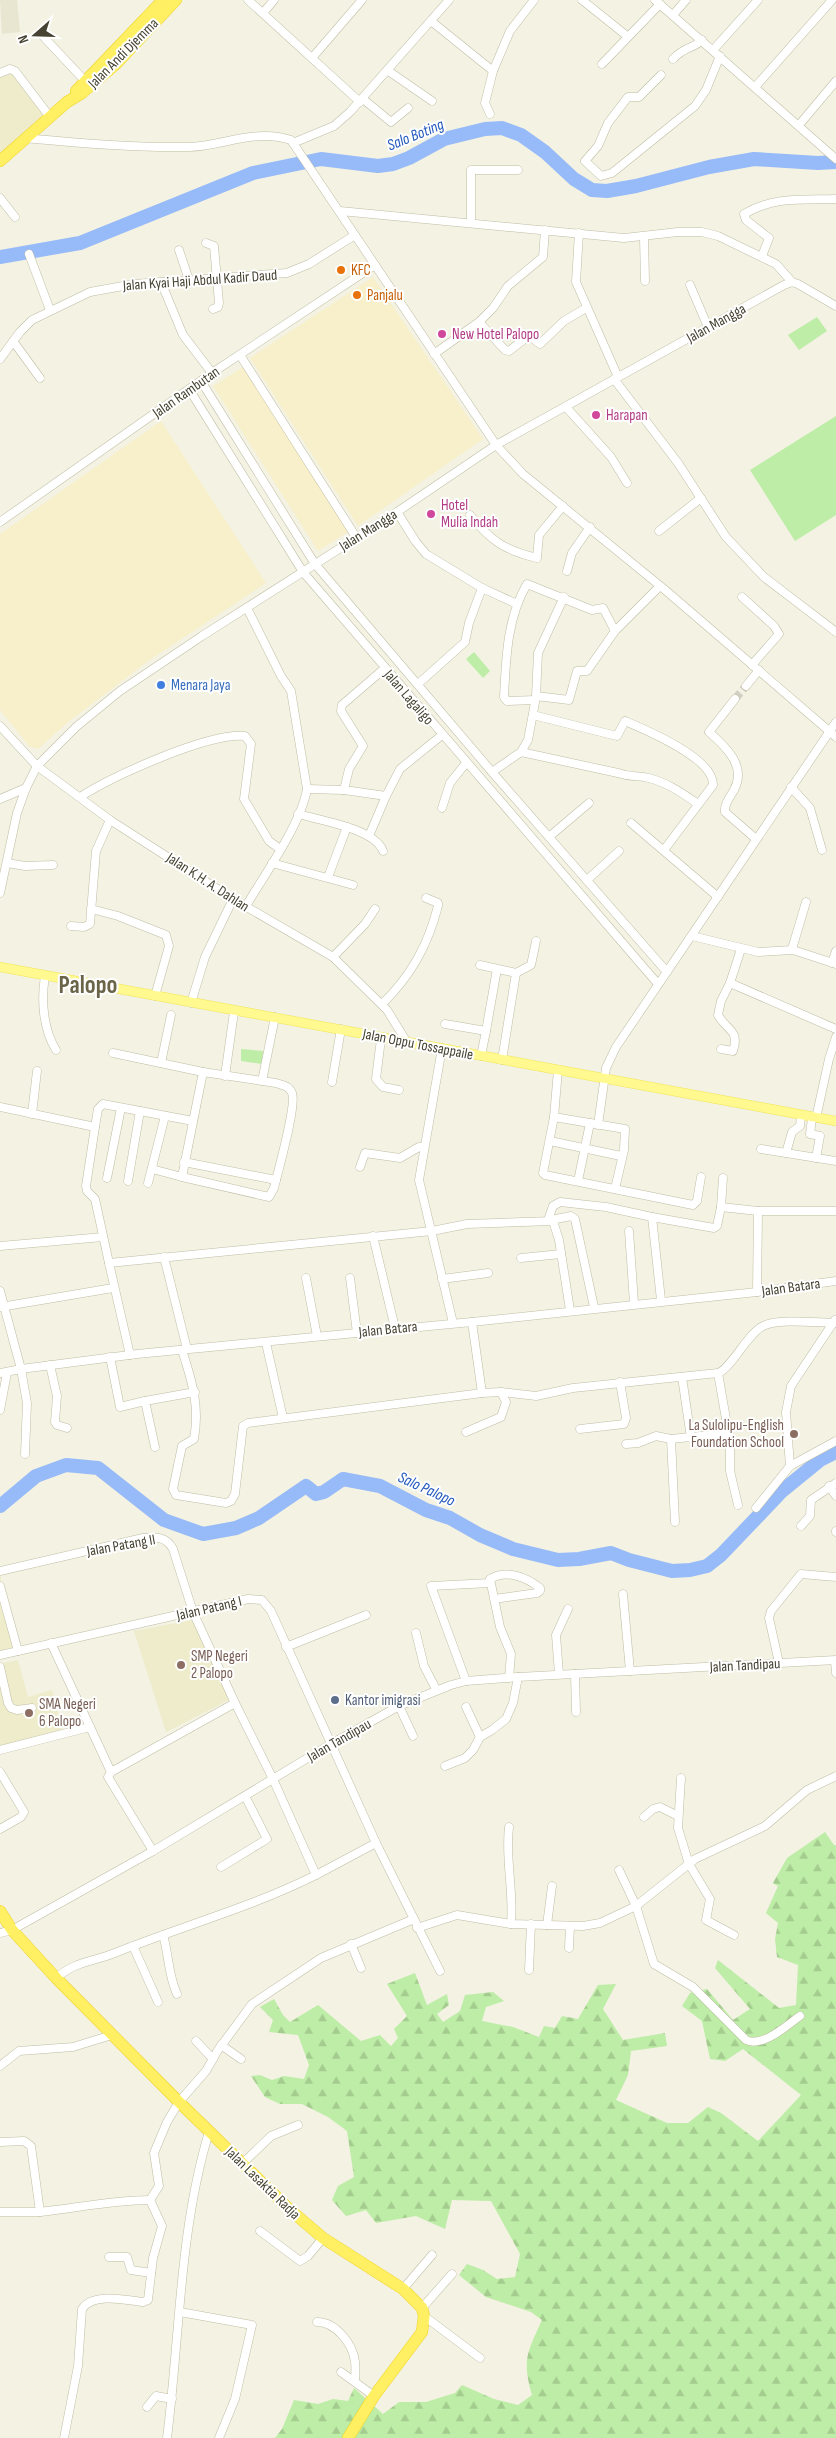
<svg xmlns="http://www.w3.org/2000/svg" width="836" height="2438" font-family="'Sofia Sans Condensed',sans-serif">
<defs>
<pattern id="forest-firs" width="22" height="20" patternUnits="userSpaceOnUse" patternTransform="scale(1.25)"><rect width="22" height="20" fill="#bdeda6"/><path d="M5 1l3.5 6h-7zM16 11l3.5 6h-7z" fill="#a4cc8f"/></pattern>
</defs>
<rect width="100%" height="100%" fill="#f3f2e3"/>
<!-- residential -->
<path fill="#e8e6d0" d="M0,0H17L20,32L2,34Z"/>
<!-- commercial -->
<g fill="#f8f0cb">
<path d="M373,277L483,439L358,526L250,358Z"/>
<path d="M243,367L348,532L318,551L213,386Z"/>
<path d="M161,421L266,583L147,662L67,723L38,749L29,746L0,710V534Z"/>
</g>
<!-- education -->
<g fill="#eeeccb">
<path d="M12,69L47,116L0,156V77Z"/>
<path d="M0,1573L13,1647L0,1651Z"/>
<path d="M193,1620L233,1698L166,1732L134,1631Z"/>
<path d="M18,1660L28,1697L52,1690L62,1730L0,1750V1664Z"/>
</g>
<!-- green -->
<g fill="#bdeda6">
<path d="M817,317L827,331L799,350L788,335Z"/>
<path d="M836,416V515L795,541L750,470Z"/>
<path d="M474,652L490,671L483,678L466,659Z"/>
<path d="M241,1049L263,1051L262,1064L241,1061Z"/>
</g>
<!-- forest -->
<path fill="url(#forest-firs)" d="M825,1832L834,1845H836V2438H275L282,2429L294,2400L318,2404L333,2399L348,2401L354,2388L383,2414L399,2402H426L455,2393L462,2385L494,2399L518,2405L532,2395C522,2360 527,2353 542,2320L531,2312L486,2297L459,2275L467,2264L483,2270L497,2279L515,2277L520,2254L491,2201L452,2200L445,2229L416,2216L376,2223L366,2210L346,2216L332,2200L338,2186L354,2177L347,2131L328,2117L302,2104H280L265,2097L251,2076L260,2075L272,2080L284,2076L304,2079L309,2065L298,2035L269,2032L273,2020L260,2007L274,1999L283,2015L290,2022L318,2005L361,2041L380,2035L391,2046L398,2038L394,2029L407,2016L387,1984L415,1973L427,2005L447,1994L449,2005L437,2014L443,2022L460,2011L465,1995L493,1992L504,2001L486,2007L482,2021L513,2027L539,2037L544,2026L555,2028L562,2016L578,2019L598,1985L616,1984L603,2009L623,2040L665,2033L667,2046L631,2051L628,2075L616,2100L667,2123H688L708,2107L721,2113L758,2141L801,2095L743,2049L725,2061L710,2059L702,2021L682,2006L690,1993L707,1989L733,2020L750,2009L715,1968L718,1960L779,2008L796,2005L798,1965L777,1957L775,1939L778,1923L766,1913L778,1886L773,1883L787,1858Z"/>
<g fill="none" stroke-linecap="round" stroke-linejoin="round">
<!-- river -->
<g stroke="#97baf8" stroke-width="14">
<path d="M0,257L80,243L253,173L321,159L378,166L393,164L409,158L444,139L485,129L502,128L521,135L545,152L574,179L592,190L607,191L636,186L709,167L754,159L818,163L836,162"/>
<path d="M0,1506L36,1476L66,1465L98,1468L164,1520L203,1534L236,1528L259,1518L306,1486L316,1494L324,1492L343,1479L380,1486L426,1510L450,1518L480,1535L513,1549L558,1560L579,1559L611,1553L629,1560L672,1571L690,1570L707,1566L721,1555L782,1491L820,1460L836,1452"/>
</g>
<!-- minor-tunnel -->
<path stroke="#d0cfc0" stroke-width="8" stroke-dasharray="8 4" stroke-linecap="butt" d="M735,699L746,686"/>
<defs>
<g id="minor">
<path d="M248,0L360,102"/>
<path d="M582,0L627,36"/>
<path d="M655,0L836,159"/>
<path d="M263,13L274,0"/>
<path d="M673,15L686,0"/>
<path d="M431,21L493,71L485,103L490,114"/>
<path d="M41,34L85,81"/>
<path d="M714,49L758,0"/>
<path d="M312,58L362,0"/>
<path d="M673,59C685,46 693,49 702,40"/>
<path d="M602,64L660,4"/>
<path d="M387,70L432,101"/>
<path d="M493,71L510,31L534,0"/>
<path d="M0,73L10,69L15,71L50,117"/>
<path d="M661,75L639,97H628L608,123L598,146L585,161L601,176L612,173L695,106L706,90L720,56"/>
<path d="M756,86L832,0"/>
<path d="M363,99L391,122L408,108"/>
<path d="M799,125L836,81"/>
<path d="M25,138C79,143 135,148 189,147C223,146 256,128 291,140L496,445L523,474L664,589L836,737"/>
<path d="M293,143L334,126L350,112L449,0"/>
<path d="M0,198L15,217"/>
<path d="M340,211L624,238L678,232H702L718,236L776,264L792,282"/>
<path d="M471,223V170H518"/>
<path d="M545,230L543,257L508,286L493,308L479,322L505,350L509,351L527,337H531L540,344L564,321L586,308"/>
<path d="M579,233L576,282L618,377"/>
<path d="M644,237L645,281"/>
<path d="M206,243L214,246L219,303L218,307L213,309"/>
<path d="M179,250L189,280"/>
<path d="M29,254L50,310"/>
<path d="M762,256L769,238L746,220L744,214C774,196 803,200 836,199"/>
<path d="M161,282L183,335L212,373"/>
<path d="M690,285L708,327"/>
<path d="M13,341L40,378"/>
<path d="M434,354L479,322"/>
<path d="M240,355L356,537"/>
<path d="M0,359L20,332L32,320L90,292L134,284L287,273L309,264L355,235"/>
<path d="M614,379L678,463L726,537L764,577L836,632"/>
<path d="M201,381L315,564L492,772L667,972"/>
<path d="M189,389L303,572L658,984"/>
<path d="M566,407L611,457L627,483"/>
<path d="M397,512L416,542L426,554L482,588"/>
<path d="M470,515C491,541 504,550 537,558L539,535L563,506"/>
<path d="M0,522L212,373L375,265"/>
<path d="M659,531L701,498"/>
<path d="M567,571L572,553L590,527"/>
<path d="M564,597L538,653L536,696L569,700L577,671H587L615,631L660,586"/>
<path d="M742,597L774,626L779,634L752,665"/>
<path d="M418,684L465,642L469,623L482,588L517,604"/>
<path d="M746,686L759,670"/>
<path d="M735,699L709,732C726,747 747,766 734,790C730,797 724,804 725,812L756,839"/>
<path d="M535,700L507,701L504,697C506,658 507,618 527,584L592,610L603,608L615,631"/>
<path d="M533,715L617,736L625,721C646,730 714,758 713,785L664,850"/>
<path d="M0,726L37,766L110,820L233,899L333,957L387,1010L408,1044"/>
<path d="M521,752L528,740L536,697"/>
<path d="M492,772L521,752L618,773C632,778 637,775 649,778C668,783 682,793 698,804"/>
<path d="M791,787L810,808L822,850"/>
<path d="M307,789L344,790L386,796L400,769L442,735"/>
<path d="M344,790L349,769L363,746L341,711L342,705L385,668"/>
<path d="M80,797C113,776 207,733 245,736L251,744L244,799L269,841L280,849"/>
<path d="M0,799L26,788"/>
<path d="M442,808L450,783L466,763"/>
<path d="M298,814C320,820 375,829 383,851"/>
<path d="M631,823L718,897"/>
<path d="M369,836L386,796"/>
<path d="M549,837L589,803"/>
<path d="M7,863L25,866L53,865"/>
<path d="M272,863L353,885"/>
<path d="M328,877L347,827"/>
<path d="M587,880L619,851"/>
<path d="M0,893L17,813L26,788L37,766L76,727L120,691L202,636L397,512L496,445L784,285L792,282L798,284L836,306"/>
<path d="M246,906C265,874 301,824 307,789L291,691L281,676L247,608"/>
<path d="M91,909L118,916L166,935L169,946L155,996"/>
<path d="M71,926L84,927L90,924L96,851L110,820"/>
<path d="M692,936L758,952L793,950L836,964"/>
<path d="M741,949L730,983L836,1029"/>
<path d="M792,949L806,902"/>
<path d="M333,957L365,924L375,909"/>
<path d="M832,963L836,951"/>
<path d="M480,965L516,973L502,1060"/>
<path d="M516,973L531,965L536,941"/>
<path d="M45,976C41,1000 43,1029 56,1050"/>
<path d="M191,1003L205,957L233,899"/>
<path d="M382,1004C411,976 428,945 438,906V903L426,898"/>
<path d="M445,1024L486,1031L481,1056"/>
<path d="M486,1031L497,969"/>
<path d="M381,1039L376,1079L383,1087L399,1090"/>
<path d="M442,1048L419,1180L453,1323"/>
<path d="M721,1049L733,1051C740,1030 727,1031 718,1015L721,1001L730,983"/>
<path d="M113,1053L203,1072"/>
<path d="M161,1063L171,1015"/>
<path d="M558,1070L554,1117L543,1173L545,1175L693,1205L697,1201L701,1177"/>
<path d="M203,1072L276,1083C283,1085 289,1086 292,1093C297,1105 278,1171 274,1188L269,1197L182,1177Z"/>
<path d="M225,1076L234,1012"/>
<path d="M262,1081L275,1017"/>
<path d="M332,1082L341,1029"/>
<path d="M0,1107L95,1127L86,1186L87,1191L95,1199L109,1263"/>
<path d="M32,1114L37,1071"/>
<path d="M554,1117L625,1129L624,1150L615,1189"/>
<path d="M812,1118L810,1134L820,1136L816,1158"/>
<path d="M816,1118L829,1059L836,1037"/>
<path d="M598,1125L606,1068L616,1047L836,722"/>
<path d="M95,1127L98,1109L103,1104L193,1121"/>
<path d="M550,1141L621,1156"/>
<path d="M761,1149L836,1161"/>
<path d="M786,1153L792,1132L800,1126L801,1116"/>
<path d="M184,1162L276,1180"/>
<path d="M360,1167L365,1153L400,1158L419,1147H424"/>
<path d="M152,1169L182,1177"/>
<path d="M107,1178L121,1108"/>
<path d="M128,1181L140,1111"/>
<path d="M578,1181L590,1123"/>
<path d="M148,1183L165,1116"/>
<path d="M721,1207L758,1211"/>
<path d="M652,1217L714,1228L717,1226L721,1207L723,1178"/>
<path d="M548,1220L553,1206L560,1202L606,1207L652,1217L661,1300"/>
<path d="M551,1220L571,1216L575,1219L594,1307"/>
<path d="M629,1231L634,1303"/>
<path d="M373,1236L395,1328"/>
<path d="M0,1246L103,1237"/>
<path d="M164,1257L187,1349"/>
<path d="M521,1258L561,1254"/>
<path d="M306,1278L317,1336"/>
<path d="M350,1278L357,1333"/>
<path d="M442,1279L488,1273"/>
<path d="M0,1291L21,1369L137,1354L472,1322L757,1292L836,1281"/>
<path d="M757,1292L758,1211H836"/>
<path d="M0,1307L113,1288"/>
<path d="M472,1322L482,1393"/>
<path d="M266,1343L283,1418"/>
<path d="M182,1350C192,1381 200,1406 194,1439L182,1446L173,1489L176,1495L226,1503L231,1501L235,1494L243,1426L248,1423L482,1393L501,1392L536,1396L573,1388L718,1373C731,1369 747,1334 763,1326C778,1318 818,1323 836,1323"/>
<path d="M130,1355L109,1263L432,1231L467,1224L553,1221L559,1240L570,1310"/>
<path d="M110,1357L120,1407L145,1401"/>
<path d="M50,1365L57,1396L55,1422L57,1425L67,1428"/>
<path d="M0,1373L21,1369L27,1403L25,1454"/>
<path d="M718,1373L730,1442V1471L738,1505"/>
<path d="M682,1377L691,1438"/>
<path d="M0,1410L7,1373"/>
<path d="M580,1429L624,1424L626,1418L620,1382"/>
<path d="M466,1432L501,1417L506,1402L501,1392"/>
<path d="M671,1439L675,1522"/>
<path d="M626,1444L638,1443L656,1436L671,1439L729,1433"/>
<path d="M155,1447L145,1401L195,1392"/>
<path d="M790,1466L786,1412L791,1386L835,1320"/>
<path d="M829,1486L836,1496"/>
<path d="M756,1508L790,1466L836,1441"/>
<path d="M801,1526L810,1516L811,1500L836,1483"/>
<path d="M836,1531V1532"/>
<path d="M0,1571L143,1538C156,1537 166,1536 173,1549L193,1612L235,1703"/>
<path d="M0,1586L18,1651"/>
<path d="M623,1594L630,1671"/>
<path d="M494,1599L537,1593L540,1591V1588C526,1577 506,1569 490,1579L500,1627L511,1654L509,1678"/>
<path d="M416,1633L424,1666L436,1689"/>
<path d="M51,1643L111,1772L108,1777L153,1851"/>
<path d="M286,1647L366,1615"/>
<path d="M0,1655L248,1599L262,1600L271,1611L376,1843L316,1875L273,1779L235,1703L111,1772"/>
<path d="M835,1661L836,1673"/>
<path d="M779,1663L769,1618L771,1611L801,1574L836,1577"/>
<path d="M0,1667L8,1703L11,1708L17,1710L32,1708"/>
<path d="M559,1674L556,1635L568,1609"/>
<path d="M575,1674L576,1712"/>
<path d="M466,1681L431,1586L490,1583"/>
<path d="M399,1706L413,1736"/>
<path d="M466,1707L480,1737"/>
<path d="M0,1750L90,1727"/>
<path d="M445,1766L465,1758L473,1750L480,1737L492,1730L506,1719L513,1703L518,1677"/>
<path d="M0,1772L24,1812L21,1817L0,1829"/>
<path d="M681,1778L678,1828L689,1864L710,1899L706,1920L734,1935"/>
<path d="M644,1817L653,1809L660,1807L678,1816"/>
<path d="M509,1827C505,1859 514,1891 511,1924"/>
<path d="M376,1843L440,1971"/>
<path d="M221,1867L267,1839L245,1796"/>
<path d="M619,1870L636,1906L654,1964L693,1987L746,2040C763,2048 787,2025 800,2016"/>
<path d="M547,1925L552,1886"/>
<path d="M417,1928L457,1915L511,1924L583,1926L600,1923L636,1906L695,1859L765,1826L807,1790L836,1776"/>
<path d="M0,1933L12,1930L153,1851L331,1744L399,1706L451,1685L466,1681L518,1677L836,1660"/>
<path d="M163,1935C169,1955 168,1975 177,1994"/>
<path d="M351,1944L361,1968"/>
<path d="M133,1946L158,2002"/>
<path d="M569,1948L570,1926"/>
<path d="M529,1970L531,1924"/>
<path d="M56,1978C77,1961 88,1963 112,1954C179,1927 250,1908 316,1875"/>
<path d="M196,2041L213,2059"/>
<path d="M221,2045L241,2059"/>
<path d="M0,2066L19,2051L73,2047L112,2035"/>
<path d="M0,2142L24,2141L31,2146L40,2212H0"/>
<path d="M242,2164L271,2136L298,2125"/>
<path d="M150,2200L159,2186L154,2153L167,2122L179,2102L206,2071L218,2050L252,2004L321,1958L414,1919"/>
<path d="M40,2212C77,2208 113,2200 150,2200L162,2226L153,2258L148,2300L143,2302C127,2300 93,2292 82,2309L78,2366L64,2438"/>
<path d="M260,2231L300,2261L308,2256L323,2238"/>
<path d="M109,2257H127L131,2270L151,2273"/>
<path d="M403,2289L432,2255"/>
<path d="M422,2308L452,2274"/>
<path d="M180,2312L252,2325L235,2399L219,2438"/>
<path d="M424,2316L480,2358"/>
<path d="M317,2322C336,2322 353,2344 355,2362C356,2368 355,2375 355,2381"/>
<path d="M341,2372L374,2396"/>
<path d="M147,2407L156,2396L172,2399"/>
<path d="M167,2438C180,2336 179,2231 209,2132"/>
</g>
<path id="major" d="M0,967L836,1121"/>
<g id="highway">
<path d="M76,91L163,0"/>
<path d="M0,161L67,102L82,93L116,64L176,0"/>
<path d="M0,1911L12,1930L56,1978L179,2102L289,2209L323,2238L403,2289L422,2308L424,2316L422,2332L374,2396L348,2438"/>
</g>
</defs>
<!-- minor casing -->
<use href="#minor" stroke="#c0bda4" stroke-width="9"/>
<!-- major casing -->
<use href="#major" stroke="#f0e554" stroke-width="10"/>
<!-- highway casing -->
<use href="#highway" stroke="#eed122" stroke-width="12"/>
<!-- minor -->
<use href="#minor" stroke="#fff" stroke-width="8"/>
<!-- major -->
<use href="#major" stroke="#fff990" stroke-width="9"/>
<!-- highway -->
<use href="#highway" stroke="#ffef62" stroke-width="11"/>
</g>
<!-- markers -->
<g fill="#e8710a" stroke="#fff" stroke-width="2">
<circle cx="341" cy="270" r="5"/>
<circle cx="357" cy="295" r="5"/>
</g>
<g fill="#d1479c" stroke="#fff" stroke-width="2">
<circle cx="442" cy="334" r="5"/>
<circle cx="596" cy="415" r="5"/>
<circle cx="431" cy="514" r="5"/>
</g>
<circle fill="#3f7fe0" stroke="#fff" stroke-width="2" cx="161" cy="685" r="5"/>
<g fill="#8d6e63" stroke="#fff" stroke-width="2">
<circle cx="794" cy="1434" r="5"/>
<circle cx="181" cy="1665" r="5"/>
<circle cx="29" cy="1713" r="5"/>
</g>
<circle fill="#5c6f8a" stroke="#fff" stroke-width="2" cx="335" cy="1700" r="5"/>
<g text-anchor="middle" stroke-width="4" stroke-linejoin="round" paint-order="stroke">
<!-- street labels -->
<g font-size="15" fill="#464332" stroke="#fff">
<text transform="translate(123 53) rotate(-45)" y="5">Jalan Andi Djemma</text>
<text transform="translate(200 280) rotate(-4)" y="5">Jalan Kyai Haji Abdul Kadir Daud</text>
<text transform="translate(716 323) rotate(-29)" y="5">Jalan Mangga</text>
<text transform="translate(186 392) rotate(-35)" y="5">Jalan Rambutan</text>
<text transform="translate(368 530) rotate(-32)" y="5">Jalan Mangga</text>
<text transform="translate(409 697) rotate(49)" y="5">Jalan Lagaligo</text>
<text transform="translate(208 882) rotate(33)" y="5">Jalan K.H. A. Dahlan</text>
<text transform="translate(418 1044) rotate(11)" y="5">Jalan Oppu Tossappaile</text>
<text transform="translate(791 1287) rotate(-8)" y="5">Jalan Batara</text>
<text transform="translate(388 1329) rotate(-6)" y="5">Jalan Batara</text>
<text transform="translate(121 1545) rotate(-10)" y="5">Jalan Patang II</text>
<text transform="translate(209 1608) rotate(-13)" y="5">Jalan Patang I</text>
<text transform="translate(745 1665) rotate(-3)" y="5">Jalan Tandipau</text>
<text transform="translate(339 1740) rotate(-30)" y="5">Jalan Tandipau</text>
<text transform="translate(263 2183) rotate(44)" y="5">Jalan Lasaktia Radja</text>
</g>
<!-- food labels -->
<g font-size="15" fill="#c56008" stroke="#fff" text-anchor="start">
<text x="351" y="275">KFC</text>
<text x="367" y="300">Panjalu</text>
</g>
<!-- hotel labels -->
<g font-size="15" fill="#b23c85" stroke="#fff" text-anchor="start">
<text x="452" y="339">New Hotel Palopo</text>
<text x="606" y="420">Harapan</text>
<text x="441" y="510">Hotel<tspan x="441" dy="17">Mulia Indah</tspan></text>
</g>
<!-- shop labels -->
<g font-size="15" fill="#366cbe" stroke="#fff" text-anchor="start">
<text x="171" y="690">Menara Jaya</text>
</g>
<!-- education labels -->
<g font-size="15" fill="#785e54" stroke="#fff" text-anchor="start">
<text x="784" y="1430" text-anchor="end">La Sulolipu-English<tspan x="784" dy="17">Foundation School</tspan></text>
<text x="191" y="1661">SMP Negeri<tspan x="191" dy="17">2 Palopo</tspan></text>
<text x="39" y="1709">SMA Negeri<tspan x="39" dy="17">6 Palopo</tspan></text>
</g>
<!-- service labels -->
<g font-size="15" fill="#4e5e75" stroke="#fff" text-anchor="start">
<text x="345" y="1705">Kantor imigrasi</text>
</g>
<!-- water labels -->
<g font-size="16" font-style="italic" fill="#2157bc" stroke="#fff">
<text transform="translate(415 134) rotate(-22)" y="6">Salo Boting</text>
<text transform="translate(427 1488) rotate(25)" y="6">Salo Palopo</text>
</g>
<!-- town labels -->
<g font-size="25" font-weight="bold" fill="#6a6448" stroke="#fff">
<text x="88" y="993">Palopo</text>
</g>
</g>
<!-- north arrow -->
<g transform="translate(35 35) rotate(250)" stroke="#ffffff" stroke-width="4" paint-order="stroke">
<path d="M0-4L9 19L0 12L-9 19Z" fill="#464332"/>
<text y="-8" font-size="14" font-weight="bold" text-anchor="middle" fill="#464332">N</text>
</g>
</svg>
